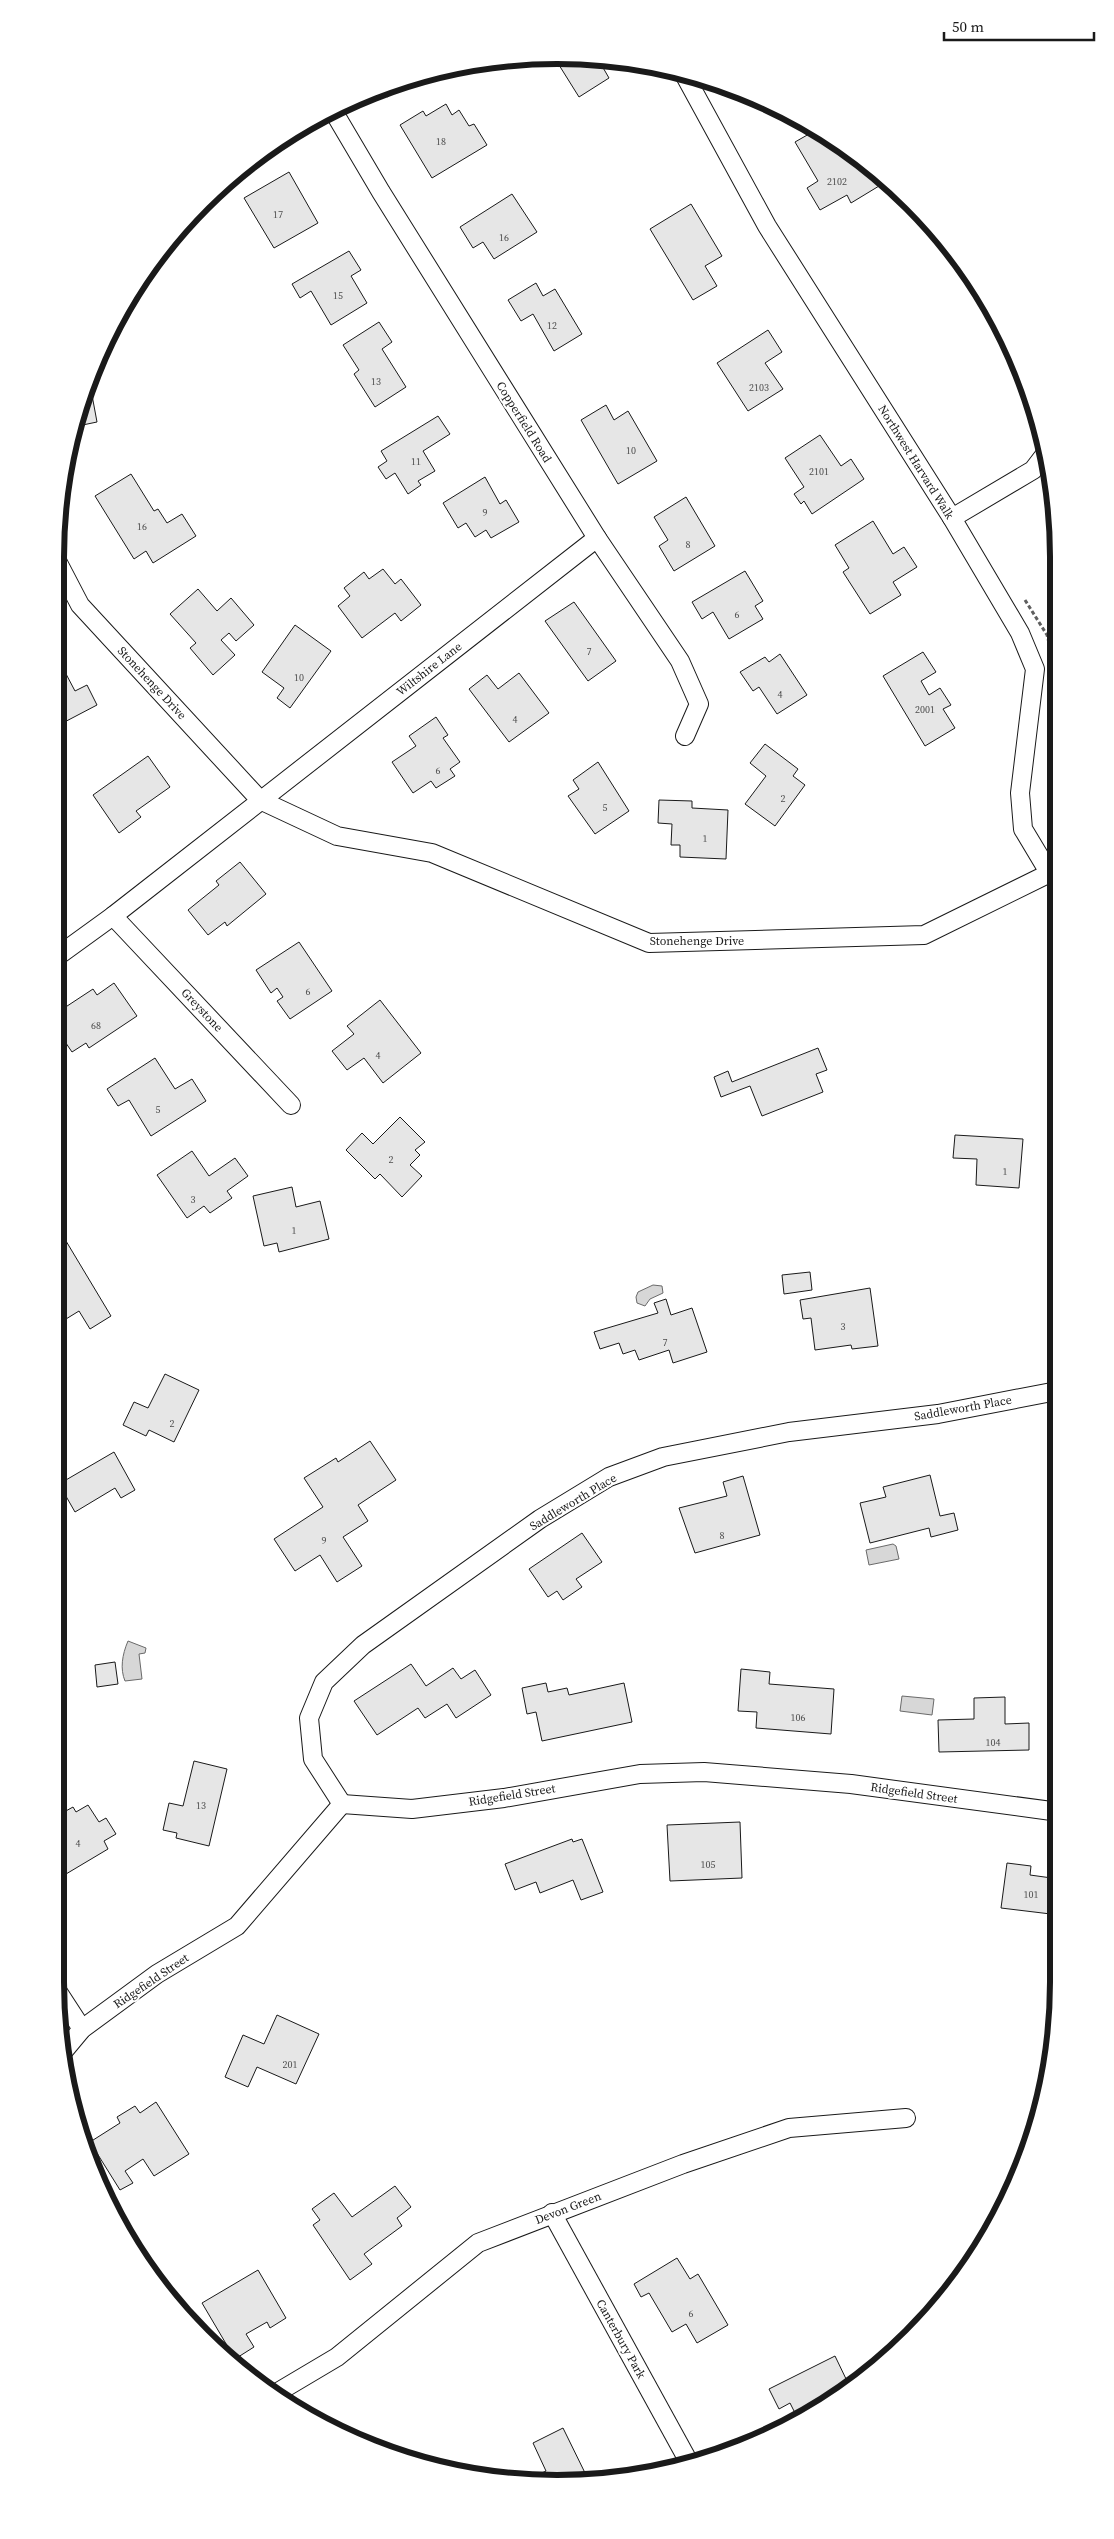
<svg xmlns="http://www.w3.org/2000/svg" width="1114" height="2539" font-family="'Source Serif 4',serif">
<rect width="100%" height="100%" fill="#fff"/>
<!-- water -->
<g fill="#d7d7d7" stroke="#6a6a6a">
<path d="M653,1285L662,1286L663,1293L650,1299L645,1306L637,1303L636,1297L638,1292Z"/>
<path d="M893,1544L896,1546L899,1559L869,1565L866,1550Z"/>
<path d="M128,1641L146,1648L145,1653L139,1654L142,1679L125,1681C120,1669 122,1655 128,1641Z"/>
<path d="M902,1696L934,1699L932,1715L900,1711Z"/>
</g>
<!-- building -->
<g fill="#e6e6e6" stroke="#1a1a1a">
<path d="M554,57L598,59L609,78L579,97Z"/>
<path d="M412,78L413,81L387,97L382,89Z"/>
<path d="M446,104L452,115L459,110L469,126L474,124L487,145L432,178L400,125L423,111L426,116Z"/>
<path d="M816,130L836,140L869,169L879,186L851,203L847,195L820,210L807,188L818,181L795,142Z"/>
<path d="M289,172L318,223L274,248L244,198Z"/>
<path d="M512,194L537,232L494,259L483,242L473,248L460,227Z"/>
<path d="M691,204L722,256L705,266L717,286L693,300L650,229Z"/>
<path d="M349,251L361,270L351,276L367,303L331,325L311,291L300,298L292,284Z"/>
<path d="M536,283L543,296L555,289L582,334L554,351L533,314L521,321L508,300Z"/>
<path d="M379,322L392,342L382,349L406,387L375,407L354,374L359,370L343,345Z"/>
<path d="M768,330L782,352L765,363L783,389L748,411L717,363Z"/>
<path d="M89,379L97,422L73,427L82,395Z"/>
<path d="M606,405L614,420L628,411L657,461L618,484L581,420Z"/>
<path d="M438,416L450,434L423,451L435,471L418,481L421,485L408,494L395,473L386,479L378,467L387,461L381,451Z"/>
<path d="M820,435L841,466L851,459L864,479L812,514L804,501L801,504L794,494L804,487L785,458Z"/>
<path d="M131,474L154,511L158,509L167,523L182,514L196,536L153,563L146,551L134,559L95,496Z"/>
<path d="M485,477L500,504L506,500L519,522L491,538L486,530L475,537L466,523L458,528L443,503Z"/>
<path d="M686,497L715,546L674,571L659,546L668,540L654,517Z"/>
<path d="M873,521L893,554L904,547L917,567L893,582L901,595L870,614L843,572L849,568L835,545Z"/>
<path d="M383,569L395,584L401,579L421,605L401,621L395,613L362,638L338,606L350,596L344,588L364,572L369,579Z"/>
<path d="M745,571L763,601L755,606L763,619L729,639L713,612L702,619L692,602Z"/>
<path d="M198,589L217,611L231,598L254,625L236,641L229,633L221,640L235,655L213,675L190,648L196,643L170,614Z"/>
<path d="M574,602L616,661L588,681L545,621Z"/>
<path d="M295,625L331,651L290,708L277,698L284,688L262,672Z"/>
<path d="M923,652L936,672L921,681L929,695L940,688L951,705L943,709L955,728L925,746L883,676Z"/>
<path d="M780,654L807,695L777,714L759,687L753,691L740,672L765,657L769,662Z"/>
<path d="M65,672L75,691L87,685L97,705L55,727V677Z"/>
<path d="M519,673L549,713L509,742L469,689L487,675L498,689Z"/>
<path d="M436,717L448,735L443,738L460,762L450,769L455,776L436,788L431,781L413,793L392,762L416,746L409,736Z"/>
<path d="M765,744L798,769L793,776L805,785L775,826L745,804L766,776L750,763Z"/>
<path d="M148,756L170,787L136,811L141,817L119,833L93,795Z"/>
<path d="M598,762L629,811L595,834L568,796L579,789L573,780Z"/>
<path d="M659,800L692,801V808L728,810L726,859L680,857V845H671L672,824L658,823Z"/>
<path d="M240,862L266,894L227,926L225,922L208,935L188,910L219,885L216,881Z"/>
<path d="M299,942L332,991L290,1019L277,1001L283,997L277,988L271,993L256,970Z"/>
<path d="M114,983L137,1016L89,1048L86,1043L72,1052L55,1027V1014L93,989L97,995Z"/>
<path d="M380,1000L421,1053L383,1083L364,1058L347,1070L332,1051L354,1034L347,1026Z"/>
<path d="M818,1048L827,1070L816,1074L823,1092L762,1116L750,1086L721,1097L714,1077L728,1071L732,1082Z"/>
<path d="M155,1058L175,1089L192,1079L206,1101L151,1136L129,1100L118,1106L107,1089Z"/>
<path d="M400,1117L425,1142L415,1150L420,1155L410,1165L422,1176L402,1197L380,1174L375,1179L346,1150L362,1133L373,1144Z"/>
<path d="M955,1135L1023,1139L1019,1188L976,1185L977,1159L953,1158Z"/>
<path d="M192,1151L209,1176L235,1158L248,1176L227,1191L232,1198L210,1213L204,1206L187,1218L157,1175Z"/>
<path d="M292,1187L296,1207L320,1201L329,1239L279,1252L277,1243L264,1246L253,1196Z"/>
<path d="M63,1236L111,1316L90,1329L79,1311L66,1319L55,1301V1241Z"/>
<path d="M810,1272L812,1290L784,1294L782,1275Z"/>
<path d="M870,1288L878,1346L852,1349L851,1345L815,1350L811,1318L803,1319L800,1300Z"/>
<path d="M666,1299L671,1315L692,1308L707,1352L673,1363L669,1350L639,1360L635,1350L623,1354L619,1343L600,1349L594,1332L658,1313L654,1303Z"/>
<path d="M165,1374L199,1390L174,1442L149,1430L146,1436L123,1425L134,1402L148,1408Z"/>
<path d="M370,1441L396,1480L358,1505L368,1521L343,1537L362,1566L337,1582L320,1555L295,1571L274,1539L323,1507L304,1478L336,1458L338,1462Z"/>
<path d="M114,1452L135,1490L121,1498L115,1488L75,1512L59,1484Z"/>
<path d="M930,1475L940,1516L954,1513L958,1530L931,1537L929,1528L870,1543L860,1503L886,1497L883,1487Z"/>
<path d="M743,1476L760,1535L695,1553L679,1508L727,1496L723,1482Z"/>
<path d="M582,1533L602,1562L576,1579L582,1587L563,1600L557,1591L548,1597L529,1569Z"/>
<path d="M115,1662L118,1684L97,1687L95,1665Z"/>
<path d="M411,1664L426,1686L453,1668L461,1679L475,1670L491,1695L456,1718L447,1704L425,1718L418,1708L377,1735L354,1701Z"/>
<path d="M741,1669L770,1672L769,1684L834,1689L831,1734L756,1728L757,1712L738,1711Z"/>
<path d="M546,1683L548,1692L567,1688L569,1695L624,1683L632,1722L542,1741L536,1712L527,1714L522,1688Z"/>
<path d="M1005,1697V1724L1029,1723V1750L939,1752L938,1720L974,1719V1698Z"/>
<path d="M194,1761L227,1769L209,1846L176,1838L177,1833L163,1830L169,1803L183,1806Z"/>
<path d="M88,1805L99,1822L106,1818L116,1834L104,1841L108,1849L66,1874L55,1856V1817L73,1807L76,1812Z"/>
<path d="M740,1822L742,1878L670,1881L667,1825Z"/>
<path d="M572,1839L573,1842L582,1839L603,1892L581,1900L573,1880L540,1893L536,1882L515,1890L505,1864Z"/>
<path d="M1007,1863L1031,1866L1030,1875L1059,1879V1915L1001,1908Z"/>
<path d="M277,2015L319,2034L296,2084L257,2067L248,2087L225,2077L243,2035L264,2044Z"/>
<path d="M156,2102L189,2154L154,2176L143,2159L125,2171L133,2183L120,2190L90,2142L120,2123L117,2117L135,2106L140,2113Z"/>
<path d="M395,2186L411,2207L397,2218L402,2226L364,2254L372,2264L350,2280L313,2225L320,2220L312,2209L334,2193L352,2217Z"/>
<path d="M677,2258L690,2279L698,2274L728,2325L697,2343L686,2324L672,2332L649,2293L641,2297L634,2284Z"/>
<path d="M258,2270L286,2318L270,2328L267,2322L246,2334L254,2347L235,2359L202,2303Z"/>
<path d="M835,2356L848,2383L841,2387L843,2392L799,2421L790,2403L779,2409L769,2389Z"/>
<path d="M563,2428L589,2481L557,2484L530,2481L529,2479L546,2471L533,2443Z"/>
</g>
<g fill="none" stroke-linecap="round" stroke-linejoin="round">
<defs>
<g id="minor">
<path d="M684,74L767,226L952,518L1020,633L1035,669L1020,793L1023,829L1050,874"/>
<path d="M332,109L381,192L597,538L680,661L699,704L685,736"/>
<path d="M952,518L1033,470L1046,453"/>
<path d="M55,557L80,605L260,800L337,836L432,853L649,943L924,935L1056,870"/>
<path d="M113,916L291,1105"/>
<path d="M55,958L113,916L597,538"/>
<path d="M342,1804L313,1759L309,1718L324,1682L363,1645L540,1519L609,1477L663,1457L789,1432L938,1414L1057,1391"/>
<path d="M342,1804L412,1809L504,1798L640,1774L704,1772L851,1784L1059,1812"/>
<path d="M56,1989L82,2029"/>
<path d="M62,2053L82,2029L157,1974L237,1926L342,1804"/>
<path d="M552,2213L690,2464"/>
<path d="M273,2395L337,2357L478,2243L683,2164L789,2128L906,2118"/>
</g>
</defs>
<!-- minor casing -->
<use href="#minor" stroke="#1a1a1a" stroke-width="20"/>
<!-- path -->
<g stroke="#5f5f5f" stroke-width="3" stroke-dasharray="4 2.5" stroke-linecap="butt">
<path d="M1025,600L1047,635L1055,666"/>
<path d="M1049,726L1055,678"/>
</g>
<!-- minor -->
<use href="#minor" stroke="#fff" stroke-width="18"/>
</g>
<g text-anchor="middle" stroke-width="4" stroke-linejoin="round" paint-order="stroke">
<!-- number labels -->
<g font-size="10" fill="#4d4d4d">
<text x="441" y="145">18</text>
<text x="837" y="185">2102</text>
<text x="278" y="218">17</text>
<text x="504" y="241">16</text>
<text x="338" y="299">15</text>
<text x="552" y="329">12</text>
<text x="376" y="385">13</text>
<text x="759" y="391">2103</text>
<text x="631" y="454">10</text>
<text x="416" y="465">11</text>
<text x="819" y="475">2101</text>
<text x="485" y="516">9</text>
<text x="142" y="530">16</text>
<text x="688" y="548">8</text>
<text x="737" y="618">6</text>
<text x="589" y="655">7</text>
<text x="299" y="681">10</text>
<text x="780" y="698">4</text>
<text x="925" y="713">2001</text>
<text x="515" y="723">4</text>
<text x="438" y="774">6</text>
<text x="783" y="802">2</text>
<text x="605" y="811">5</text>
<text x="705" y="842">1</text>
<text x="308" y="995">6</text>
<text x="96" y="1029">68</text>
<text x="378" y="1059">4</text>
<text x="158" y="1113">5</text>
<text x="391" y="1163">2</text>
<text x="1005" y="1175">1</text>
<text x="193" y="1203">3</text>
<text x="294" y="1234">1</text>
<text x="843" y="1330">3</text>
<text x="665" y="1346">7</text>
<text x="172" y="1427">2</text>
<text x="722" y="1539">8</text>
<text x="324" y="1544">9</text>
<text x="798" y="1721">106</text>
<text x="993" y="1746">104</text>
<text x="201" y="1809">13</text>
<text x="78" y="1847">4</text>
<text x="708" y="1868">105</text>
<text x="1031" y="1898">101</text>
<text x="290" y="2068">201</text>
<text x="691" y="2317">6</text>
</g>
<!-- street labels -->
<g font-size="12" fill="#1a1a1a" stroke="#fff">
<text transform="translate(524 422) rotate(58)" y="4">Copperfield Road</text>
<text transform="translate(916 462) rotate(58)" y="4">Northwest Harvard Walk</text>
<text transform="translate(429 669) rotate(-38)" y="4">Wiltshire Lane</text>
<text transform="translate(152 683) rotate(47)" y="4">Stonehenge Drive</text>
<text x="697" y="945">Stonehenge Drive</text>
<text transform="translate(202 1010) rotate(47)" y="4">Greystone</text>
<text transform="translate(963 1408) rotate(-10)" y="4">Saddleworth Place</text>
<text transform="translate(573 1502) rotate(-31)" y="4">Saddleworth Place</text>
<text transform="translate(914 1793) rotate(8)" y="4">Ridgefield Street</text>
<text transform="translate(512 1795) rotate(-9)" y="4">Ridgefield Street</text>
<text transform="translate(151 1981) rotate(-34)" y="4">Ridgefield Street</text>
<text transform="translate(568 2208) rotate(-21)" y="4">Devon Green</text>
<text transform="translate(621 2339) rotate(61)" y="4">Canterbury Park</text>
</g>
</g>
<!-- crop -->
<path d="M0 0H1114V2539H0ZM557 64H557A493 493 0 0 1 1050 557V1982A493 493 0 0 1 557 2475H557A493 493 0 0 1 64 1982V557A493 493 0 0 1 557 64Z" fill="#fff" fill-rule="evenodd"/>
<path fill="none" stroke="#1a1a1a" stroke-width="6" d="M557 64H557A493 493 0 0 1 1050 557V1982A493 493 0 0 1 557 2475H557A493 493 0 0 1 64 1982V557A493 493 0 0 1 557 64Z"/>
<!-- scale -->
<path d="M944 32v8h150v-8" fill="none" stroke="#1a1a1a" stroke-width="2.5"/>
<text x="952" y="32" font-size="15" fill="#1a1a1a" stroke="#ffffff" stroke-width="4" paint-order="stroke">50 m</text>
</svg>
